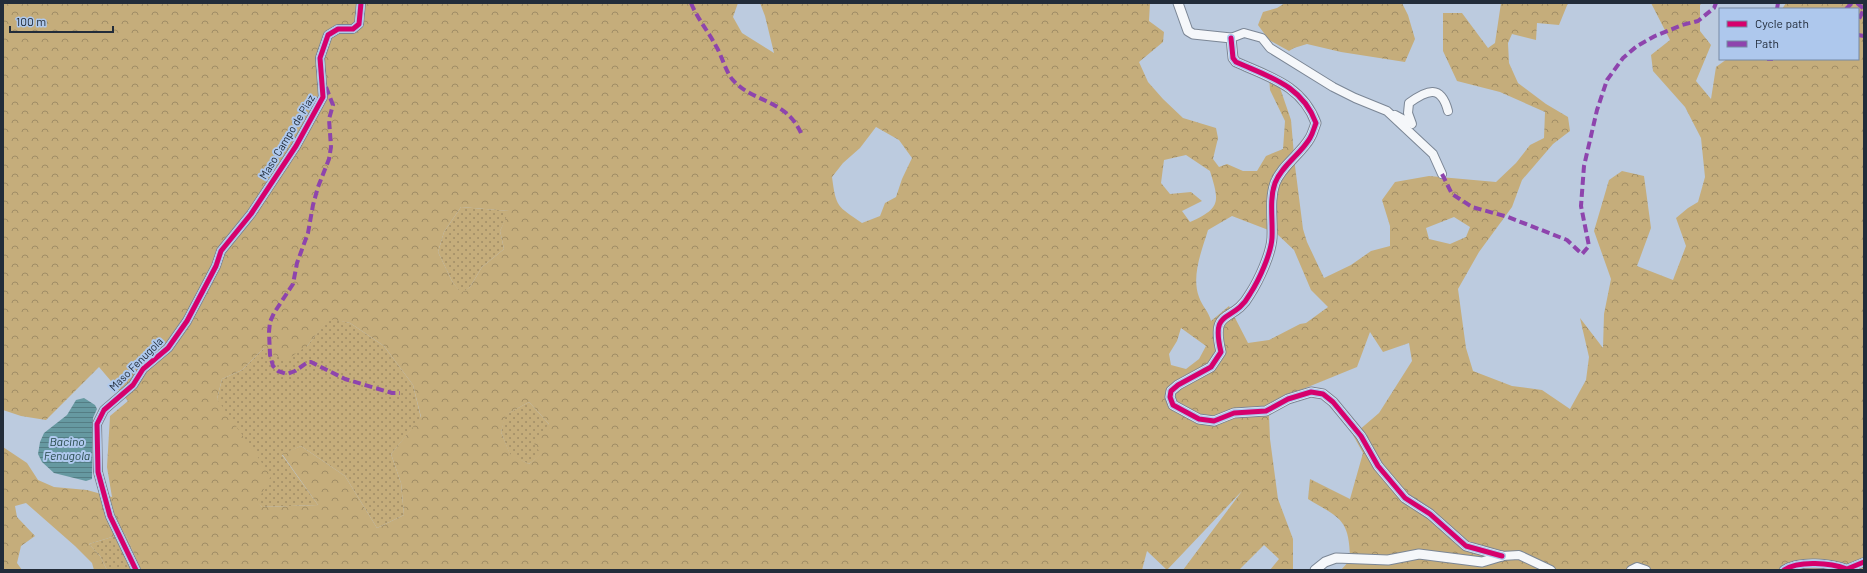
<svg xmlns="http://www.w3.org/2000/svg" width="1867" height="573" font-family="Barlow,sans-serif">
<defs>
<pattern id="grass-dots" width="8" height="8" patternUnits="userSpaceOnUse"><rect width="8" height="8" fill="#c5ad7b"/><path d="M2 2h.1M6 6h.1" fill="none" stroke="#a08d66" stroke-width="1.8" stroke-linecap="round"/></pattern>
<pattern id="forest-crowns" width="20" height="18" patternUnits="userSpaceOnUse"><rect width="20" height="18" fill="#c5ad7b"/><path d="M2 6a3 3 0 1 1 6 0M12 15a3 3 0 1 1 6 0" fill="none" stroke="#a08d66"/></pattern>
<pattern id="water-rules" width="6" height="5" patternUnits="userSpaceOnUse"><rect width="6" height="5" fill="#6699a1"/><path d="M0 2.5h6" fill="none" stroke="#547d84"/></pattern>
</defs>
<rect width="100%" height="100%" fill="#bccbdf"/>
<!-- grass -->
<g fill="url(#grass-dots)">
<path d="M461,207L510,211L500,231L504,249L482,267L470,287L461,294L452,281L438,252L444,232Z"/>
<path d="M329,318L350,323L384,346L413,385L421,418L391,454L401,483L404,515L377,528L345,476L301,446L282,455L318,505L262,507L257,503L217,399L222,379L242,370L264,348L307,346Z"/>
<path d="M529,402L549,424L542,454L529,464L510,455L501,432L505,415Z"/>
<path d="M125,533L141,570H107L100,556L89,544Z"/>
</g>
<!-- forest -->
<g fill="url(#forest-crowns)" fill-rule="evenodd">
<path d="M3,3H738L733,17L742,33L774,53L765,16L760,3H1150L1149,21L1164,32L1163,42L1139,62L1148,82L1163,99L1183,118L1216,128L1218,138L1213,159L1219,167L1227,164L1243,171H1257L1266,156L1283,149L1285,121L1270,90L1269,77L1278,82L1291,120L1294,155L1277,175L1271,231L1232,216L1208,230C1202,250 1191,276 1199,297C1202,306 1209,312 1211,321L1229,306L1232,312L1221,318L1220,352L1214,361L1169,397L1199,420L1234,414L1266,412L1269,416L1270,439L1278,499L1293,539V570H1270L1279,559L1264,545L1239,570H1183L1242,491L1167,570L1147,551L1142,570H141L125,533L89,544L100,556L107,570H94L92,563L75,546L26,503L15,506L17,517L35,536L21,546L17,563L22,570H3V447L27,463L38,480L54,487L87,490L112,497L107,467L110,416L128,401L99,367L46,420L21,416L3,410ZM876,127L899,140L912,158L902,179L896,197L885,203L880,216L862,223C837,206 836,207 832,177L843,163L860,148ZM1186,155L1210,171C1219,201 1222,208 1190,222L1182,211L1202,201L1191,192L1170,194L1161,183L1164,160ZM461,207L509,211L500,231L504,249L482,267L470,287L461,293L452,281L438,252L444,232ZM329,319L350,323L384,346L413,385L421,417L391,454L401,483L404,515L377,528L345,476L301,446L282,454L318,505L262,507L257,502L271,476L217,399L222,379L242,370L264,348L285,361L307,346ZM1181,328L1206,346L1199,359L1186,369L1171,365L1169,354L1177,341ZM529,402L549,424L533,442L541,454L529,464L510,454L501,432L506,415Z"/>
<path d="M1285,3H1402L1408,15L1415,39L1405,62L1341,52L1307,44L1294,48L1289,51L1269,40L1258,25L1263,12L1277,8Z"/>
<path d="M1501,3H1568L1559,25L1537,23L1536,40L1512,34L1508,43L1509,63L1518,83L1546,104L1568,117L1570,131L1553,144L1522,180L1512,207L1479,252L1458,289L1466,348L1473,371L1512,386L1542,390L1570,409L1586,380L1589,357L1580,318L1603,348L1604,314L1611,279L1594,231L1609,180L1622,171L1644,176L1651,228L1637,266L1673,280L1686,246L1676,218L1688,208L1698,202L1705,177L1701,138L1685,107L1653,71L1651,55L1670,40L1651,3H1702L1700,5V31L1711,45L1696,81L1711,99L1716,67L1727,59H1858V9H1782L1786,3H1864V570H1341L1350,560L1419,555L1466,562L1505,556L1466,545L1406,498L1358,431L1379,413L1412,361L1409,343L1383,352L1370,332L1357,367L1276,400L1275,405L1214,420L1200,418L1174,404L1172,392L1216,362L1219,326L1233,314L1248,343L1269,340L1300,324L1306,323L1328,307L1311,290L1294,250L1276,233L1275,186L1294,158L1303,229L1307,242L1324,278L1351,265L1371,251L1390,246V226L1382,200L1395,182L1429,176L1496,182L1516,163L1530,145L1544,138L1545,112L1500,92L1457,81L1443,51V13H1462L1488,48L1495,43ZM1454,217L1470,227L1466,237L1450,244L1429,239L1426,228Z"/>
<path d="M1357,432L1390,483L1465,547L1499,555L1482,561L1443,557L1388,559L1350,557C1349,518 1339,518 1308,499L1310,479L1350,499L1363,453L1353,435Z"/>
</g>
<!-- water -->
<path fill="url(#water-rules)" d="M84,398L95,405L97,409L93,418L92,479L86,481L54,473L42,462L38,454L40,442L44,433L67,415L76,400Z"/>
<g fill="none" stroke-linecap="round" stroke-linejoin="round">
<defs>
<g id="minor">
<path d="M1231,38L1244,33L1262,38L1270,48L1333,87L1355,98L1387,111L1433,154L1442,174"/>
<path d="M1395,115L1412,124L1408,113L1409,103C1427,90 1441,84 1448,111"/>
<path d="M1502,556L1519,555L1551,570"/>
<path d="M136,570L110,516L98,472L97,424L104,410L133,385L143,369L168,348L187,321L216,266L221,251L251,214L296,146L323,97L320,58L328,35L338,29H353L359,24L361,3"/>
<path d="M1631,570L1637,567L1646,570"/>
<path d="M1784,570C1799,560 1831,563 1847,569L1864,562"/>
</g>
<g id="tertiary">
<path d="M1178,3L1188,31L1193,34L1231,38L1233,58L1236,62C1269,77 1302,85 1316,123C1314,128 1313,133 1310,138C1301,154 1282,165 1275,183C1269,200 1273,220 1272,238C1271,254 1259,280 1250,294C1233,325 1210,306 1221,352L1211,367L1178,385L1171,391L1170,397L1173,405L1199,419L1214,421L1234,413L1266,411L1288,399L1311,392L1323,394L1333,402L1361,436L1378,466L1405,498L1430,514L1466,546L1502,556"/>
<path d="M1315,570L1325,562L1336,558L1388,560L1419,554L1482,562L1502,556"/>
</g>
</defs>
<!-- minor casing -->
<use href="#minor" stroke="#7b8695" stroke-width="10"/>
<!-- tertiary casing -->
<use href="#tertiary" stroke="#7b8695" stroke-width="11"/>
<!-- minor -->
<use href="#minor" stroke="#f5f7fa" stroke-width="8"/>
<!-- tertiary -->
<use href="#tertiary" stroke="#f5f7fa" stroke-width="9"/>
<!-- quiet -->
<g stroke="#8e44ad" stroke-width="4" stroke-dasharray="8 4" stroke-linecap="butt">
<path d="M691,3C697,18 708,31 716,46C722,56 725,70 732,79C752,103 785,98 801,133"/>
<path d="M1857,3L1864,9L1858,21"/>
<path d="M1777,9L1778,3"/>
<path d="M1846,9L1852,3"/>
<path d="M1858,35L1864,36"/>
<path d="M1767,59H1773"/>
<path d="M326,87L333,105L329,119L331,147L329,159L318,187L313,205L308,233L297,263L293,284L274,313L270,322L269,332L270,355L273,366L278,371L287,374L295,371L308,362H311L345,379L392,393H400"/>
<path d="M1442,174L1452,194L1472,207L1508,217L1567,240L1582,254L1589,246L1581,206L1584,166L1597,110L1607,80L1623,58L1637,46L1655,36L1682,25L1698,21L1714,8L1716,3"/>
</g>
<defs>
<g id="cycleway">
<path d="M1231,38L1233,58L1236,62C1269,77 1302,85 1316,123C1314,128 1313,133 1310,138C1301,154 1282,165 1275,183C1269,200 1273,220 1272,238C1271,254 1259,280 1250,294C1233,325 1210,306 1221,352L1211,367L1178,385L1171,391L1170,397L1173,405L1199,419L1214,421L1234,413L1266,411L1288,399L1311,392L1323,394L1333,402L1361,436L1378,466L1405,498L1430,514L1466,546L1502,556"/>
<path d="M136,570L110,516L98,472L97,424L104,410L133,385L143,369L168,348L187,321L216,266L221,251L251,214L296,146L323,97L320,58L328,35L338,29H353L359,24L361,3"/>
<path d="M1784,570C1799,560 1831,563 1847,569L1864,562"/>
</g>
</defs>
<!-- cycleway casing -->
<use href="#cycleway" stroke="#aec8ed" stroke-width="8"/>
<!-- cycleway -->
<use href="#cycleway" stroke="#d6006c" stroke-width="5"/>
</g>
<g text-anchor="middle" stroke-width="4" stroke-linejoin="round" paint-order="stroke">
<!-- street labels -->
<g font-size="11" fill="#222c3a" stroke="#aec8ed">
<text transform="translate(287 137) rotate(-59)" y="4">Maso Campo de Piaz</text>
<text transform="translate(136 364) rotate(-45)" y="4">Maso Fenugola</text>
</g>
<!-- water labels -->
<g font-size="12" font-style="italic" fill="#27494a" stroke="#aec8ed">
<text x="67" y="446">Bacino<tspan x="67" dy="14">Fenugola</tspan></text>
</g>
</g>
<!-- border -->
<rect width="1867" height="573" fill="none" stroke="#222c3a" stroke-width="8"/>
<!-- legend -->
<rect x="1719" y="8" width="140" height="52" fill="#aec8ed" stroke="#768aa5"/>
<rect x="1727" y="21" width="20" height="6" fill="#d6006c" stroke="#768aa5"/>
<text x="1755" y="28" font-size="12" fill="#222c3a">Cycle path</text>
<rect x="1727" y="41" width="20" height="6" fill="#8e44ad" stroke="#768aa5"/>
<text x="1755" y="48" font-size="12" fill="#222c3a">Path</text>
<!-- scale -->
<path d="M10 26v6h103v-6" fill="none" stroke="#222c3a" stroke-width="2"/>
<text x="16" y="26" font-size="12" fill="#222c3a" stroke="#aec8ed" stroke-width="3" paint-order="stroke">100 m</text>
</svg>
